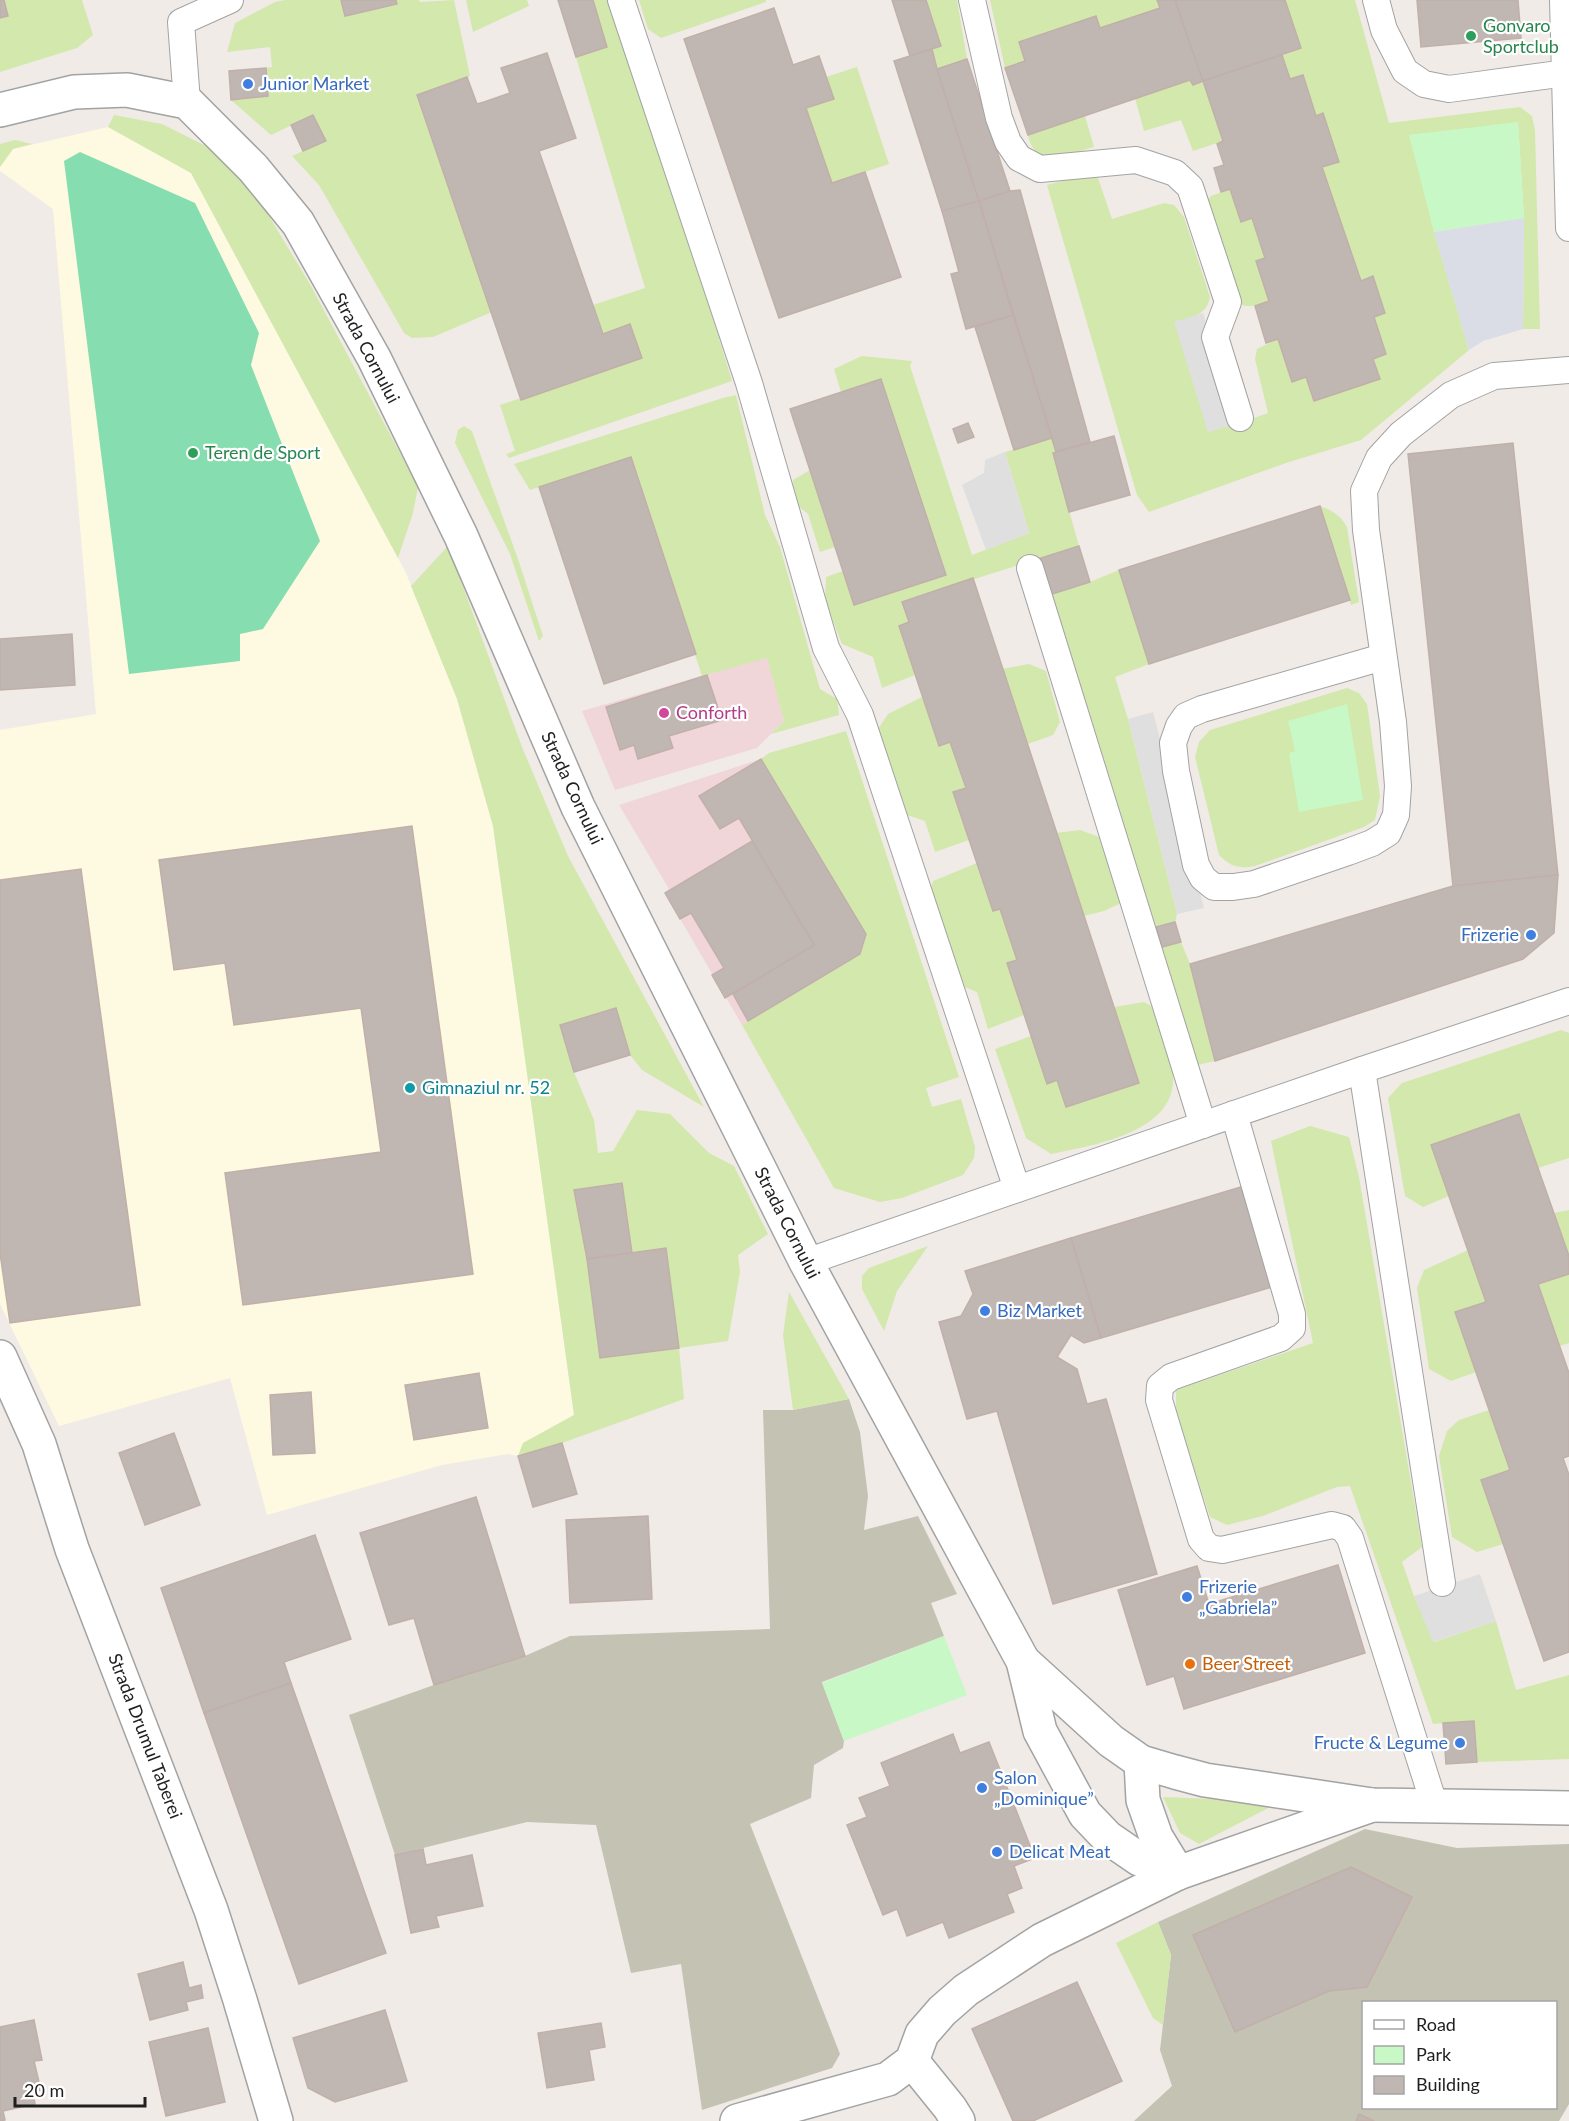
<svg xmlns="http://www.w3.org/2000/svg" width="1569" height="2121" font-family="Lato,sans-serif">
<rect width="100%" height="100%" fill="#f0ebe6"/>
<!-- commercial -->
<g fill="#f0d6d9">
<path d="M767,657L784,721L757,748L615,790L582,711Z"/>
<path d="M761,759L866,934L860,954L742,1025L665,893L669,889L619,805Z"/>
</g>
<!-- education -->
<path fill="#fefae1" d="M108,127L191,173L406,573L457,698L493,826L574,1415L523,1443L518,1456L508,1454L442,1465L267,1515L230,1378L59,1426L0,1304V730L96,714L53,209L0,171V167L13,149Z"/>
<!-- construction -->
<g fill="#c4c2b2" fill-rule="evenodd">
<path d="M849,1399L860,1432L868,1496L864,1530L918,1516L957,1594L931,1603L944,1636L822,1682L844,1741L843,1748L814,1765L811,1798L750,1824L840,2054L832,2068L702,2110L681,1964L631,1973L596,1825L527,1822L395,1855L349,1715L434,1685L525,1656L570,1636L770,1629L763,1410H793Z"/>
<path d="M1365,1829L1457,1848L1569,1844V2104L1559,2121H1134L1172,2086L1160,2050L1171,1955L1158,1922ZM1364,2002H1556V2108H1364Z"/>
</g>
<!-- grass -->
<g fill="#d3e8ad" fill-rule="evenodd">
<path d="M4,0H82L93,35L77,48L0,72V18Z"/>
<path d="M285,0H341L345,16L396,4V0H419L420,2L454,0L470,76L417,95L492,312L433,337L412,338L404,333L319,185L292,156L325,141L313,115L271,135L231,100L268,96L266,68L272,67L270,47L227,52L235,23L275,2Z"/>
<path d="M466,0H527L529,6L473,32Z"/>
<path d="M593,0H610L692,250L732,381L509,458L506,454L515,451L500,405L642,358L630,325L603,334L593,305L645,288L576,57L607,47Z"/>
<path d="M639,0H766V2L661,38L648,29Z"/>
<path d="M926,0H957L967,59L937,69L932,49L941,46Z"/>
<path d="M990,0H1157L1160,8L1100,28L1096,16L1019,42L1025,61L1005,68Z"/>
<path d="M1285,0H1355L1389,123L1520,107L1532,116L1535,130L1540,329H1523L1524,218L1518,123L1410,135L1434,232L1469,350L1361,440L1286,463L1149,512L1137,495L1047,185L1089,174L1098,178L1112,219L1164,203L1174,205L1184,217L1210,297C1207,316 1190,317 1175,322L1237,424L1268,413L1255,359L1257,349L1278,339L1293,382L1306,377L1380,378L1373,359L1386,354L1374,317L1385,312L1373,277L1361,281L1322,167L1338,162L1322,113L1316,116L1303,75L1290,79L1282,55L1301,48Z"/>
<path d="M857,67L889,164L832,183L806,108L834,99L826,77Z"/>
<path d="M1190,80L1193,85L1203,81L1223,141L1193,151L1181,120L1144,131L1135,98Z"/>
<path d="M114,115L162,124L210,148L257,196L311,286L418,487L413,513L398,558L191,173L108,127Z"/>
<path d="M1085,116L1094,147C1070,153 1035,171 1028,135Z"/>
<path d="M15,140L32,144L13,149L0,167V144Z"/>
<path d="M1230,189L1241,222L1252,218L1265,258L1256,261L1269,301C1259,304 1250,309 1240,304L1207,201L1211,196Z"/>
<path d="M862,356L912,361L910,366L972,555L1029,533L1005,452L1052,438L1056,452L1053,453L1079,546L902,602L909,622L899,626L915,675L882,688L873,657L842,644L825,601L826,577L843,571L854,605L946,575L882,380L841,392L834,369Z"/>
<path d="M736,395L765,515L780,547L820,689L837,699L839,715L771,734L784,721L767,658L702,676L631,457L530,490L514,464L723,398Z"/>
<path d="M464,426L472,431L519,562L543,636L539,641L510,554L455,443L458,430Z"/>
<path d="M810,470L835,547L820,552L808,514L794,503L793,480Z"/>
<path d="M1320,506C1333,511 1340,515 1347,527L1359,602L1351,605Z"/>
<path d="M448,546L522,747L568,856L704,1107L642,1070L630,1055L560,1025L574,1072L594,1120L598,1153L613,1151L637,1110L670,1114L709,1153L734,1166L768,1234L738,1255L740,1272L728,1341L679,1348L684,1399L562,1443L518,1456L523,1443L574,1415L493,826L457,699L411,586ZM622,1183L632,1253L679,1348L600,1358L587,1259L574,1190Z"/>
<path d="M1119,570L1149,664L1115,677L1128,719L1177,914L1175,922L1156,927L1049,595L1090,582Z"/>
<path d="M1029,664L1046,671L1060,722L1053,735L1028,744L1002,669Z"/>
<path d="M1347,688L1359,693L1367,704L1380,796L1375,820L1364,827L1255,866C1239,869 1231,867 1219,855L1195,757L1199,742L1210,730Z"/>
<path d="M922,697L939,745L950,742L965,788L953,792L969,840L935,852L925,821L907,815L878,729L888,714Z"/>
<path d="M846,731L959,1077L926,1088L932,1107L961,1099L975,1147L974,1158L963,1175L902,1198L880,1202L834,1188L742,1025L861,954L866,934L761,759L769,753Z"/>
<path d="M1080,830L1099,837L1121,903L1104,911L1084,916L1056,833Z"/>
<path d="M977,863L993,911L1000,909L1017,960L1007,964L1024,1015L988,1029L977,992L962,986L930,891L933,881Z"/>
<path d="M1181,942L1190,964L1215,1061L1197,1065L1162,947Z"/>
<path d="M1144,1002L1151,1006C1161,1030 1178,1062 1172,1090C1162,1135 1089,1146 1051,1154L1026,1138L995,1049L1031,1036L1047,1083L1057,1080L1067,1107L1139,1083L1114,1007Z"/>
<path d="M1561,1030L1569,1033V1158L1538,1168L1519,1114L1432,1145L1449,1196L1423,1207L1405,1196L1388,1098L1402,1083Z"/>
<path d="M1310,1126L1349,1137L1359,1177L1422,1547L1402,1562L1414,1596L1434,1642L1496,1621L1516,1690L1569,1675V1759L1477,1762L1473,1721L1433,1724L1350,1486L1337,1487L1263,1516L1227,1525L1210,1517L1176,1413V1390L1313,1343L1271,1141Z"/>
<path d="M1569,1210V1256L1554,1213Z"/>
<path d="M928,1246L897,1291L884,1331L862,1289V1276L869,1268Z"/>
<path d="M1468,1250L1486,1302L1455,1312L1476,1372L1451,1381L1429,1369L1417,1288L1424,1270Z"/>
<path d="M1569,1274V1343L1560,1346L1538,1284Z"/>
<path d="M789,1292L849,1399L793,1410L783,1335Z"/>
<path d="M1489,1410L1510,1470L1482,1481L1503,1544L1477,1552L1452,1537L1439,1456L1447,1431L1459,1420Z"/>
<path d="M1163,1797L1262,1801L1272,1806L1199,1844L1180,1833Z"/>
<path d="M1158,1922L1171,1955L1163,2025L1153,2018L1116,1943Z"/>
</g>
<!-- park -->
<g fill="#c8f8c5">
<path d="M1518,122L1524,218L1434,232L1409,135Z"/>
<path d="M1347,704L1363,800L1299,812L1289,753L1295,751L1288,721Z"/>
<path d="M944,1636L967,1695L844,1741L822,1683Z"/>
</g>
<!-- pitch -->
<path fill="#86ddaf" d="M80,152L195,203L259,333L251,365L320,541L263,629L240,634V661L129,674L64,161Z"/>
<!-- parking -->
<g fill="#dfdfdf">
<path d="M1203,313L1237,424L1208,432L1174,322Z"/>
<path d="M1005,452L1029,533L986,550L962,485L984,473L985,460Z"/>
<path d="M1153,712L1204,908L1177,914L1128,719Z"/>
<path d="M1480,1574L1496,1621L1433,1642L1414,1596Z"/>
</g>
<!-- plaza -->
<path fill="#dadce6" d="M1524,218L1523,329L1483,341L1469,350L1434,232Z"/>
<!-- building -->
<g fill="#c0b6b2" stroke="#c1b0a9" stroke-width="1.5">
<path d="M0,0H4L8,16L0,18Z"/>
<path d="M341,0H396L397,4L345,16Z"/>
<path d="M558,0H593L607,47L576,57Z"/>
<path d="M892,0H926L941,46L910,56Z"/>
<path d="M1157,0H1175L1203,81L1193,85L1190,80L1028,135L1005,68L1025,61L1019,42L1096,16L1100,28L1160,8Z"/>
<path d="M1175,0H1285L1301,48L1203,81Z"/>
<path d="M1417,0H1518L1521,38L1421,47Z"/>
<path d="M774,8L793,65L819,56L834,99L806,108L832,183L865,172L901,277L779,318L684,39Z"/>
<path d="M932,49L937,69L979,201L942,211L894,61Z"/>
<path d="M547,53L576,138L539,151L603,334L630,324L642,358L521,400L417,95L467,77L477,104L484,102L510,93L501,68Z"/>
<path d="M1282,55L1290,79L1303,75L1316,116L1323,113L1339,162L1322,167L1361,281L1373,276L1385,313L1374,317L1386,354L1373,359L1380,379L1314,401L1306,377L1292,382L1278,339L1266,343L1255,306L1269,301L1256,261L1265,258L1252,218L1241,222L1230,189L1221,192L1214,168L1224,165L1217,144L1223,141L1203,81Z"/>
<path d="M967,59L1010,191L979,201L937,69Z"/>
<path d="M266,68L268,96L231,100L229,71Z"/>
<path d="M313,115L326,141L303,151L291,125Z"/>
<path d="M1020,190L1090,442L1056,452L979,201L1010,191Z"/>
<path d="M979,201L1013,315L966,329L951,274L959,272L942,211Z"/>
<path d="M1013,315L1052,438L1014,450L975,327Z"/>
<path d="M881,379L946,575L854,605L790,409Z"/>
<path d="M968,423L974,437L958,443L953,429Z"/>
<path d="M1114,436L1130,495L1069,512L1053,453Z"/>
<path d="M1513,443L1558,875L1453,886L1408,454Z"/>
<path d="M631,457L696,654L604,684L539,487Z"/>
<path d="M1320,506L1350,600L1149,664L1119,570Z"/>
<path d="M1079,546L1090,582L1049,595L1038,559Z"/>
<path d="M973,578L1139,1083L1066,1107L1057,1080L1047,1084L1007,963L1017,960L1000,909L993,911L953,792L966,788L950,742L939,746L899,626L909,622L902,602Z"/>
<path d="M72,634L75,685L0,690V639Z"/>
<path d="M707,675L722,720L669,736L673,748L638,759L634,745L620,750L606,707Z"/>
<path d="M761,759L866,934L860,954L748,1021L733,994L814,945L739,818L720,829L699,796Z"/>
<path d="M412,826L473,1274L243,1305L225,1173L381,1152L361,1008L234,1025L225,963L174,970L159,860Z"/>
<path d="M752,841L814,945L725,998L712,975L724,968L691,913L680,919L665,893Z"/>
<path d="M81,869L140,1305L10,1323L0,1253V880Z"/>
<path d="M1558,875L1554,933L1523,959L1215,1061L1190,964L1453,886Z"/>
<path d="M1175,922L1181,942L1162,947L1156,927Z"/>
<path d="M616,1008L630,1055L574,1072L560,1025Z"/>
<path d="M1519,1114L1569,1256V1274L1538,1284L1569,1373V1456L1563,1458L1569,1475V1652L1544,1661L1481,1480L1510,1470L1455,1312L1486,1302L1431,1145Z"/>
<path d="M622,1183L632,1253L587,1259L574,1190Z"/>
<path d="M1241,1187L1272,1287L1101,1338L1071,1238Z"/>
<path d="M1071,1238L1101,1338L1084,1343L1071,1335L1057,1357L1077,1369L1087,1404L1106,1399L1157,1574L1053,1604L997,1411L967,1419L939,1322L961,1316L973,1294L965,1271Z"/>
<path d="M666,1248L679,1348L600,1358L587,1259Z"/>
<path d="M479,1373L488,1428L414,1440L405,1385Z"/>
<path d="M311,1392L315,1453L273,1455L270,1395Z"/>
<path d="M174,1433L200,1505L145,1525L119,1453Z"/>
<path d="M562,1443L577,1494L533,1507L518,1456Z"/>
<path d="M476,1497L525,1656L434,1685L414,1618L389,1625L360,1533Z"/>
<path d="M648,1516L652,1599L570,1603L566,1520Z"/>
<path d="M315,1535L351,1639L284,1662L291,1683L204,1713L161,1588Z"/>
<path d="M1338,1565L1365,1653L1184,1709L1174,1676L1147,1685L1118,1590L1197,1566L1209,1604Z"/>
<path d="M291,1683L386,1953L299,1984L204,1713Z"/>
<path d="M1474,1721L1477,1762L1446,1764L1443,1723Z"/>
<path d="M953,1734L960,1753L989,1742L1035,1858L1014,1866L1022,1888L1007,1894L1014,1912L949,1938L943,1922L907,1936L897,1909L883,1915L847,1825L867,1817L859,1798L890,1786L881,1763Z"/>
<path d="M423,1849L426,1865L472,1855L483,1906L436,1916L439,1927L411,1933L395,1855Z"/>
<path d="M1351,1867L1412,1897L1367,1987L1329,1991L1235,2032L1193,1935Z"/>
<path d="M183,1962L189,1988L201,1985L203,1998L186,2002L188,2010L150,2020L138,1974Z"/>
<path d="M1077,1982L1122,2081L1033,2121H1013L972,2029Z"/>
<path d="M385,2010L407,2081L335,2102L308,2088L293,2038Z"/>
<path d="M34,2020L42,2060L34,2061L41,2090L33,2091L35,2104L3,2111L5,2120L0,2121V2027Z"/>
<path d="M601,2023L605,2047L589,2050L594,2080L547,2088L538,2033Z"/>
<path d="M208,2028L225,2102L166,2116L149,2042Z"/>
<path d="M1359,2114L1374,2121H1356Z"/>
</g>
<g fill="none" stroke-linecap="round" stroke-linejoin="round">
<defs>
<g id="service">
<path d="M621,0L749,383L826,648L860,715L1017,1189"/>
<path d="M972,0L999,118L1008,142L1019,158L1040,169L1136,160L1175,173L1190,187L1228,302L1215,337L1240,418"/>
<path d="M1376,0L1384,30L1405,71L1424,84L1449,89L1566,73"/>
<path d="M1563,0L1569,228"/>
<path d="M187,102L181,22L230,0"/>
<path d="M1030,568L1203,1125"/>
<path d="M1383,657L1202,709L1186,716L1179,726L1173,743L1176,771L1196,865L1203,878L1214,887H1233L1254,884L1348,852L1372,843L1388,833L1396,815L1398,786L1393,722L1366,530L1364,491L1379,458L1401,434L1451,395L1494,376L1569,370"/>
<path d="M1362,1070L1442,1583"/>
<path d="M1234,1114L1292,1314V1328L1281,1338L1171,1377L1160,1386L1159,1400L1201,1539L1209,1548L1222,1550L1332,1525L1343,1528L1350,1538L1435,1807"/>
<path d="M806,1262L1362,1070L1569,1001"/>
</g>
<g id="minor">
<path d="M0,110L74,92L127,90L187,102L253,168L298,223L374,358L461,536L578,807L757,1164L806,1262L1023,1661L1040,1731L1085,1814L1107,1837L1139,1859L1178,1873"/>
<path d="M0,1357L39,1444L72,1549L211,1910L240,2000L276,2121"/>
<path d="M1023,1661L1111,1741L1141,1762L1175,1772L1205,1780L1372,1805L1569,1808"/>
<path d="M1141,1762L1143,1800L1156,1837L1178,1873"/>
<path d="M912,2061L950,2108L958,2121"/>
<path d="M737,2121L888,2079L912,2061L922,2034L942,2011L966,1990L1042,1940L1178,1873L1372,1805"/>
</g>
</defs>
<!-- service casing -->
<use href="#service" stroke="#a3a3a3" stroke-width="28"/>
<!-- minor casing -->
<use href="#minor" stroke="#a3a3a3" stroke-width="36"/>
<!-- service -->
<use href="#service" stroke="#fff" stroke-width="26"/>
<!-- minor -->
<use href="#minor" stroke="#fff" stroke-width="33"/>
</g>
<!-- markers -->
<g fill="#2e9e5b" stroke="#fff" stroke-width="2">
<circle cx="1471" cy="36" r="6"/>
<circle cx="193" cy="453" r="6"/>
</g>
<g fill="#3f7fe0" stroke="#fff" stroke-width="2">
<circle cx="248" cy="84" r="6"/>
<circle cx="1531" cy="935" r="6"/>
<circle cx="985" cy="1311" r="6"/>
<circle cx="1187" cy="1597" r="6"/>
<circle cx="1460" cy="1743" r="6"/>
<circle cx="982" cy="1788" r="6"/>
<circle cx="997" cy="1852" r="6"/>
</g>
<circle fill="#d1479c" stroke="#fff" stroke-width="2" cx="664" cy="713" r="6"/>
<circle fill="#0f9aa8" stroke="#fff" stroke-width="2" cx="410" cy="1088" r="6"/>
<circle fill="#e8710a" stroke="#fff" stroke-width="2" cx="1190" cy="1664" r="6"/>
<g text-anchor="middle" stroke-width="4.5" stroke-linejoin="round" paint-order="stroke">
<!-- leisure labels -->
<g font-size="18" fill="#27864d" stroke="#fff" text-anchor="start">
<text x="1483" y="32">Gonvaro<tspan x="1483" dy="21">Sportclub</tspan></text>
<text x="205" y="459">Teren de Sport</text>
</g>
<!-- shop labels -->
<g font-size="18" fill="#366cbe" stroke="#fff" text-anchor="start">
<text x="260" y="90">Junior Market</text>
<text x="1519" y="941" text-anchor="end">Frizerie</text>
<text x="997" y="1317">Biz Market</text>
<text x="1199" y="1593">Frizerie<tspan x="1199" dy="21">„Gabriela”</tspan></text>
<text x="1448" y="1749" text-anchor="end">Fructe &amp; Legume</text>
<text x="994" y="1784">Salon<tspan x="994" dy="21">„Dominique”</tspan></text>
<text x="1009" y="1858">Delicat Meat</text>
</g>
<!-- street labels -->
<g font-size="18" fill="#1f1f1f" stroke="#fff">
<text transform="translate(366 348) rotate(62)" y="6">Strada Cornului</text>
<text transform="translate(572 788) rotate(65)" y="6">Strada Cornului</text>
<text transform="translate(787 1223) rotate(63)" y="6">Strada Cornului</text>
<text transform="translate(145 1736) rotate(69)" y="6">Strada Drumul Taberei</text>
</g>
<!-- hotel labels -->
<g font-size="18" fill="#b23c85" stroke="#fff" text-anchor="start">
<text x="676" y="719">Conforth</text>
</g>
<!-- culture labels -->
<g font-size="18" fill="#0d838f" stroke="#fff" text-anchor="start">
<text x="422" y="1094">Gimnaziul nr. 52</text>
</g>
<!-- food labels -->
<g font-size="18" fill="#c56008" stroke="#fff" text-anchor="start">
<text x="1202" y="1670">Beer Street</text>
</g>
</g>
<!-- legend -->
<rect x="1362" y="2001" width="195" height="108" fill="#ffffff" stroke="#a5a5a5" stroke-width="1.5"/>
<rect x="1374" y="2020" width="30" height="9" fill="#ffffff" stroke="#a5a5a5" stroke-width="1.5"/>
<text x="1416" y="2031" font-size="18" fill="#1f1f1f">Road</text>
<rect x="1374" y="2046" width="30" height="18" fill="#c8f8c5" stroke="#a5a5a5" stroke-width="1.5"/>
<text x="1416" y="2061" font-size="18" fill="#1f1f1f">Park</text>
<rect x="1374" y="2076" width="30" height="18" fill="#c0b6b2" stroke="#a5a5a5" stroke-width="1.5"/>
<text x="1416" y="2091" font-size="18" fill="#1f1f1f">Building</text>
<!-- scale -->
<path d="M15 2097v9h130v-9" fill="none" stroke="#1f1f1f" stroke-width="3"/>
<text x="24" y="2097" font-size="18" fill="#1f1f1f" stroke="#ffffff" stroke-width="4.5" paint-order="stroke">20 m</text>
</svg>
